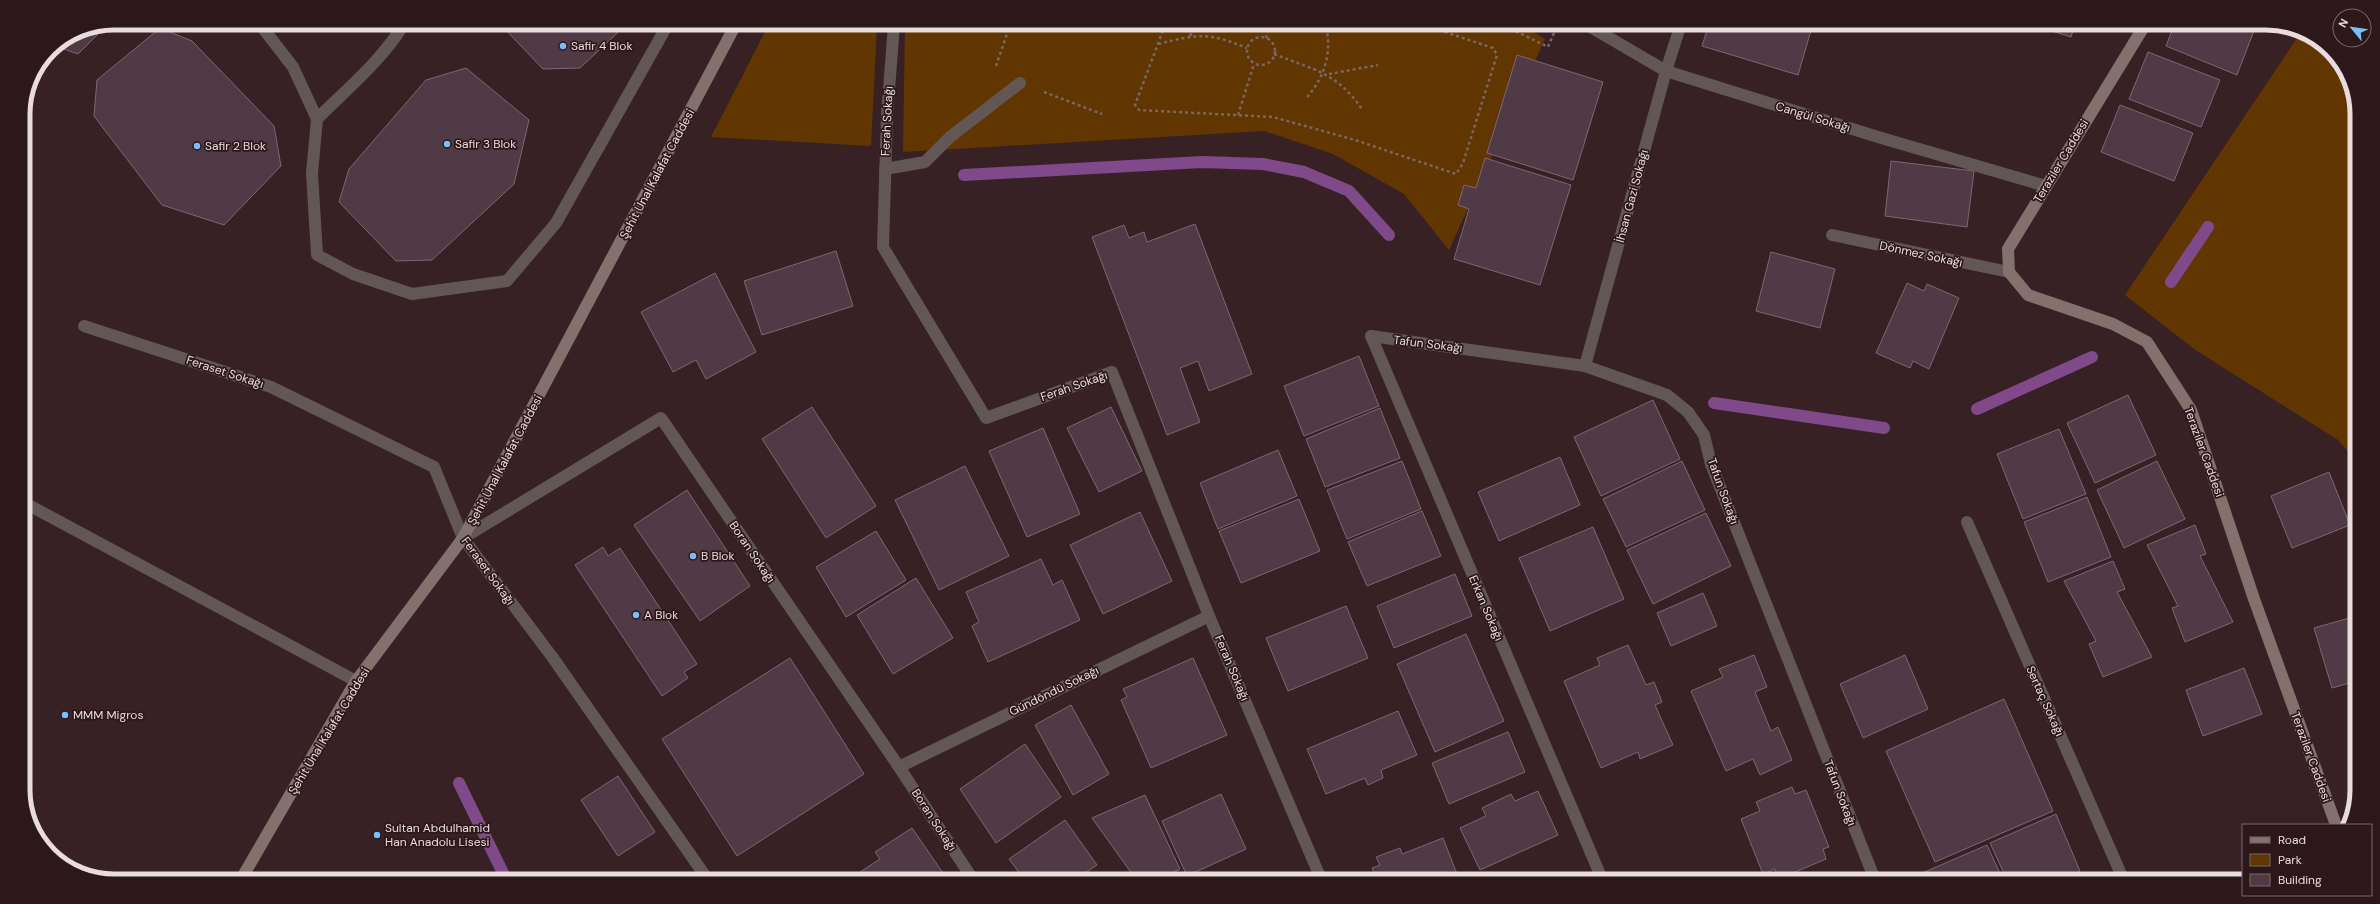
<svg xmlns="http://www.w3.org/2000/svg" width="2380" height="904" font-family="'DM Sans',sans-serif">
<rect width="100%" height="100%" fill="#372124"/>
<!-- green -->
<g fill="#613600">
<path d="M769,24L877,25L871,146L711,137Z"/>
<path d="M905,25L1524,26L1545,39L1449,250L1404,194L1333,154L1264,131L903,152Z"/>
<path d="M2301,32L2338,59L2357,108L2354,458L2338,440L2194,349L2125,295Z"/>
</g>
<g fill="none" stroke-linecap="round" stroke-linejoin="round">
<!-- stream -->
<g stroke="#7f498a" stroke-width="12">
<path d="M964,175L1202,162L1263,164L1304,172L1349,191L1389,235"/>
<path d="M2171,282L2208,227"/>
<path d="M1714,403L1884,428"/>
<path d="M1977,409L2092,357"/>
<path d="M459,783L505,877"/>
</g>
</g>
<!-- building -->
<g fill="#4f3a45" stroke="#7e6773">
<path d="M500,24H627L580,68L543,69Z"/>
<path d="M107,25L78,54L55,46L80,30Z"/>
<path d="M1708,27H1812L1798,75L1702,46Z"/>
<path d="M2039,27H2074L2071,37Z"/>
<path d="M160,28L192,41L274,126L281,166L224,225L162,205L94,116L97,80Z"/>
<path d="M2173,28H2255L2237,75L2166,46Z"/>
<path d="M2148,52L2220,80L2201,127L2129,99Z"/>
<path d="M1517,55L1603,82L1573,180L1487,153Z"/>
<path d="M466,68L529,120L514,184L432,260L396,261L339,202L349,169L426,80Z"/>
<path d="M2120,105L2193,133L2174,181L2101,152Z"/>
<path d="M1485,158L1571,185L1540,285L1454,259L1469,209L1458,205L1464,185L1476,188Z"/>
<path d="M1891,161L1974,171L1967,227L1885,216Z"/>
<path d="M1195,224L1252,374L1209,391L1198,361L1180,368L1200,422L1167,435L1092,237L1124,225L1129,238L1144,232L1147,242Z"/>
<path d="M836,251L853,306L762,335L744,281Z"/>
<path d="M1771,252L1835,269L1820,328L1756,311Z"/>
<path d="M715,273L756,352L706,379L696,360L673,372L641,312Z"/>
<path d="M1907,283L1924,291L1927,284L1959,298L1929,369L1913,361L1910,368L1876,353Z"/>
<path d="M1359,356L1379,406L1304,436L1284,386Z"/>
<path d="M2128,395L2156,455L2095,483L2067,423Z"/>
<path d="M1653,400L1680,459L1601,496L1574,437Z"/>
<path d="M812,407L876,506L826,538L762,439Z"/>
<path d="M1111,407L1142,471L1099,492L1067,428Z"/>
<path d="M1380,408L1400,458L1325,487L1306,439Z"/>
<path d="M1043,428L1080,514L1027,537L989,451Z"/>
<path d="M2059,429L2086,494L2023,519L1997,454Z"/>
<path d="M1278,450L1297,496L1218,529L1200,483Z"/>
<path d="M1560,457L1580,505L1499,541L1478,492Z"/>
<path d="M1402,461L1421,509L1347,539L1327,490Z"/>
<path d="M1682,461L1705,510L1626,547L1603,499Z"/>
<path d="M2157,461L2185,519L2124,548L2097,490Z"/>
<path d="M965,466L1009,556L939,590L895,500Z"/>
<path d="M2329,472L2350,525L2292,548L2271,496Z"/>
<path d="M687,490L750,586L700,621L634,525Z"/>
<path d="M2087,497L2111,557L2048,582L2024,522Z"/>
<path d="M1299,499L1320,551L1241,583L1219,531Z"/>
<path d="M1422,511L1441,556L1367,586L1348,542Z"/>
<path d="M1140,512L1172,581L1103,614L1070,545Z"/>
<path d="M1706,513L1731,566L1653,604L1627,550Z"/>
<path d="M2195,525L2206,554L2200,556L2233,622L2185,642L2172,608L2178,606L2147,545Z"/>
<path d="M1593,527L1624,599L1550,631L1519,558Z"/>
<path d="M876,531L906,580L846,617L816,567Z"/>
<path d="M603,547L608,556L620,548L697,664L684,672L688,678L662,696L575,565Z"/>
<path d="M1041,559L1053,585L1062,580L1080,620L988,662L972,626L979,622L966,592Z"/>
<path d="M2113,561L2125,589L2117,592L2152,657L2103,677L2089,644L2096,641L2064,581Z"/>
<path d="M1455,574L1472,616L1394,648L1377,606Z"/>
<path d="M916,578L953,638L893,674L857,615Z"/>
<path d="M1703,593L1717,626L1671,646L1657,613Z"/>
<path d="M1346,606L1368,658L1288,691L1266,638Z"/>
<path d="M2353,617V682L2332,688L2314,628Z"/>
<path d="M1466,634L1504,721L1435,752L1397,664Z"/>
<path d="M1628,645L1646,685L1654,682L1662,702L1655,705L1673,745L1640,759L1638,752L1601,768L1564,681L1600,665L1597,658Z"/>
<path d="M1754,655L1767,687L1755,692L1771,731L1778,727L1792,760L1760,775L1753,759L1726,771L1691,691L1723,677L1719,669Z"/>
<path d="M1905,655L1928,709L1863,738L1840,684Z"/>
<path d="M790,658L864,774L737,856L662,739Z"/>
<path d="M1193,658L1227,735L1151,768L1121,700L1127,697L1123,689Z"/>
<path d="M2244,668L2262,714L2203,736L2186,690Z"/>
<path d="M2004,699L2053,811L1935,862L1886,751Z"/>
<path d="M1071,705L1109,774L1073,795L1035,725Z"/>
<path d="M1398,711L1417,755L1381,770L1383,778L1368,785L1365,778L1326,794L1307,749Z"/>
<path d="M1508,732L1525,772L1449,804L1432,763Z"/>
<path d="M1025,744L1061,797L996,843L960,789Z"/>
<path d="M618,776L655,832L618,856L581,800Z"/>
<path d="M1792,787L1795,794L1806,790L1829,847L1823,849L1826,859L1779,879L1775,869L1763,874L1741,819L1760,811L1756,802Z"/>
<path d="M1538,791L1558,835L1480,870L1460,828L1486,816L1482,808L1511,794L1515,801Z"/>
<path d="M1221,794L1246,849L1187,876L1162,821Z"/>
<path d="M1145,795L1180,869L1160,879L1135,878L1092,818Z"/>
<path d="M2056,814L2080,871L2059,881L2007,880L1990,843Z"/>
<path d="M1065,820L1097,865L1078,878H1023L1009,859Z"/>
<path d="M912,828L943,873L935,878H851L880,859L875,852Z"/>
<path d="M1443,838L1459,879H1377L1372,868L1380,865L1376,857L1400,848L1402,854Z"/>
<path d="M1987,845L2003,880H1914L1913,877Z"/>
<path d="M844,874L847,878H838Z"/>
</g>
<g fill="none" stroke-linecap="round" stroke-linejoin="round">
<!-- path -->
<g stroke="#796668" stroke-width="2.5" stroke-dasharray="3 3" stroke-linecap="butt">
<path d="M1165,25L1135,105L1139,110L1273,117L1355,140L1456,174L1463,163L1497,55L1493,48L1427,26"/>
<path d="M1505,26L1548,47L1557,26"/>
<path d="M1190,36L1196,25"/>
<circle cx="1261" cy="51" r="14"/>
<path d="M1266,38L1270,26"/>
<path d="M1158,44C1198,34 1208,32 1247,48"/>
<path d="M1274,54C1314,70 1336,72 1362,109"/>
<path d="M996,66L1010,25"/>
<path d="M1329,74L1378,65"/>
<path d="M1044,92L1102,114"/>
<path d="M1307,97C1325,77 1332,52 1326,26"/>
<path d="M1238,115L1254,64"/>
</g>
<!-- lane -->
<g stroke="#625754" stroke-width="12">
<path d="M259,23L293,67L317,119L312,173L317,255L353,274L412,294L507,281L556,223L668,24"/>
<path d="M317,119C347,89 382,60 404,24"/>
<path d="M885,169L925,162L950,137"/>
</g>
<!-- street -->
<g stroke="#625754" stroke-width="12">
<path d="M894,25L887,115L883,247L986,418L1112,372L1209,616L1321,879"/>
<path d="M1589,26L1666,71L1878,137L2046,186"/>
<path d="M950,137L1020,83"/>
<path d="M1832,235L2009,272"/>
<path d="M84,326L271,387L434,467L463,538L553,658L706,877"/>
<path d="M1371,336L1585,366L1667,395L1688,412L1704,435L1711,464L1875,880"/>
<path d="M1371,336L1602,879"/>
<path d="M1585,366L1666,71L1680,27"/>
<path d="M23,502L356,681"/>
<path d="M1967,522L2124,881"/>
<path d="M463,538L661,418L899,767L972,878"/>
<path d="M899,767L1209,616"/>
</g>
<!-- secondary -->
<g stroke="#82716c" stroke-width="12">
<path d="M2143,28L2008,249L2009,272L2028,295L2113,324L2147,342L2191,410L2254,599L2336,825"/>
<path d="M243,876L356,681L463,538L736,24"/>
</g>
</g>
<!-- markers -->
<g fill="#78bff7" stroke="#2c181a" stroke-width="1.5">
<circle cx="563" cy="46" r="4"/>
<circle cx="447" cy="144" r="4"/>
<circle cx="197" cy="146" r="4"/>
<circle cx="693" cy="556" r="4"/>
<circle cx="636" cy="615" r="4"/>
<circle cx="65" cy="715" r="4"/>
<circle cx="377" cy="835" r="4"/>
</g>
<g text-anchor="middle" stroke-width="3.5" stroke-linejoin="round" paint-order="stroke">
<!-- poi labels -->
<g font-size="12" fill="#eadbdc" stroke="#2c181a" text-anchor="start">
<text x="571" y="50">Safir 4 Blok</text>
<text x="455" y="148">Safir 3 Blok</text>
<text x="205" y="150">Safir 2 Blok</text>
<text x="701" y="560">B Blok</text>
<text x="644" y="619">A Blok</text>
<text x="73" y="719">MMM Migros</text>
<text x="385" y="832">Sultan Abdulhamid<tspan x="385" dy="14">Han Anadolu Lisesi</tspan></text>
</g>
<!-- street labels -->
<g font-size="12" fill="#eadbdc" stroke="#2c181a">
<text transform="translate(1813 117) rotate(17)" y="4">Cangül Sokağı</text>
<text transform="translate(887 121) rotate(-87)" y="4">Ferah Sokağı</text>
<text transform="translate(2061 161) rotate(-59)" y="4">Teraziler Caddesi</text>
<text transform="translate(657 174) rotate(-62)" y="4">Şehit Ünal Kalafat Caddesi</text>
<text transform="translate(1632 196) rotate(-75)" y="4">İhsan Gazi Sokağı</text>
<text transform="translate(1921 254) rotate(12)" y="4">Dönmez Sokağı</text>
<text transform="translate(1428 344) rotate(7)" y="4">Tafun Sokağı</text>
<text transform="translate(225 372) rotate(18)" y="4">Feraset Sokağı</text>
<text transform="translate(1074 386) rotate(-19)" y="4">Ferah Sokağı</text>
<text transform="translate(2204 452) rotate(70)" y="4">Teraziler Caddesi</text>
<text transform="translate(505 460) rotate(-62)" y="4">Şehit Ünal Kalafat Caddesi</text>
<text transform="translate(1723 491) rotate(70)" y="4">Tafun Sokağı</text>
<text transform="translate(752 552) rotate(56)" y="4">Boran Sokağı</text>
<text transform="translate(488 571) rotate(54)" y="4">Feraset Sokağı</text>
<text transform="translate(1486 608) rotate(67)" y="4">Erkan Sokağı</text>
<text transform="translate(1232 668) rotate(67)" y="4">Ferah Sokağı</text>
<text transform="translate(1054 691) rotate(-26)" y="4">Gündöndü Sokağı</text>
<text transform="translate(2045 701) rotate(66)" y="4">Sertaç Sokağı</text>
<text transform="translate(329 731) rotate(-59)" y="4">Şehit Ünal Kalafat Caddesi</text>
<text transform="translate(2311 757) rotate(70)" y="4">Teraziler Caddesi</text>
<text transform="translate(1840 793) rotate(69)" y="4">Tafun Sokağı</text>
<text transform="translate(934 820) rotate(57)" y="4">Boran Sokağı</text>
</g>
</g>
<!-- crop -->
<path d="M0 0H2380V904H0ZM114 30H2266A84 84 0 0 1 2350 114V790A84 84 0 0 1 2266 874H114A84 84 0 0 1 30 790V114A84 84 0 0 1 114 30Z" fill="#2c181a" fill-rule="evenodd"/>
<path fill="none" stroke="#eadbdc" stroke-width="5" d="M114 30H2266A84 84 0 0 1 2350 114V790A84 84 0 0 1 2266 874H114A84 84 0 0 1 30 790V114A84 84 0 0 1 114 30Z"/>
<!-- legend -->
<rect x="2242" y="824" width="130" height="72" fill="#2c181a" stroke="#786668"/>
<rect x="2250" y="837" width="20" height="6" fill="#82716c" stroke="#786668"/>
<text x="2278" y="844" font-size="12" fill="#eadbdc">Road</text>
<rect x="2250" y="854" width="20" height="12" fill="#613600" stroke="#786668"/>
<text x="2278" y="864" font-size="12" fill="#eadbdc">Park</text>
<rect x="2250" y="874" width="20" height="12" fill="#4f3a45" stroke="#786668"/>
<text x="2278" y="884" font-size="12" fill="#eadbdc">Building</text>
<!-- north arrow -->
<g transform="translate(2352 28) rotate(299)"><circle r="19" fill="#2c181a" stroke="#786668"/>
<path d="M0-3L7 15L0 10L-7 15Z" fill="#78bff7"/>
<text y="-6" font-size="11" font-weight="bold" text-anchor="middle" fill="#eadbdc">N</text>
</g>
</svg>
